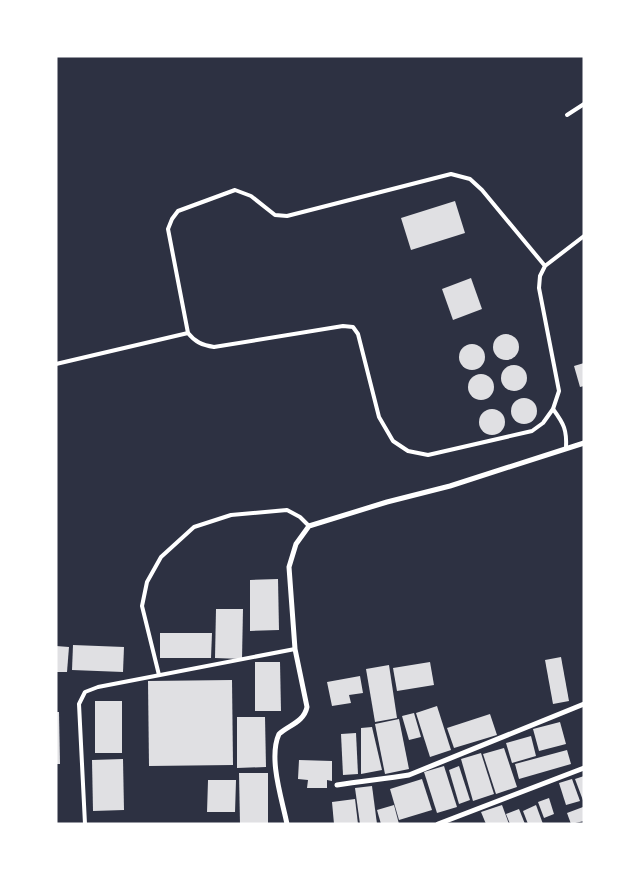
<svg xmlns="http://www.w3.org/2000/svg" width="640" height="880" font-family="Inter,sans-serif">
<rect width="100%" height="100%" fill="#2d3142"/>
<!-- building -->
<g fill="#e0e0e3">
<path d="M455,201L465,233L411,250L401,218Z"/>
<path d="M471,278L482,309L453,320L442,289Z"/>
<circle cx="506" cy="347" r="13"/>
<circle cx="472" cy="357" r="13"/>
<path d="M584,363V386L580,387L574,366Z"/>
<circle cx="514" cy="378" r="13"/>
<circle cx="481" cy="387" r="13"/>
<circle cx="524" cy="411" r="13"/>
<circle cx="492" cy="422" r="13"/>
<path d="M278,579L279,630L250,631V580Z"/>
<path d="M216,609H243L242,659L215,658Z"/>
<path d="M160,633H212L211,658H160Z"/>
<path d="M73,645L124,647L123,672L72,670Z"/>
<path d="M56,646L69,647L67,672H56Z"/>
<path d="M561,657L569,701L553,704L545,660Z"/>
<path d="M255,662H280L281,711H255Z"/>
<path d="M430,662L434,685L397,691L393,668Z"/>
<path d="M389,665L397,718L375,722L366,669Z"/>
<path d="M360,676L363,693L349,695L351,703L332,706L327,682Z"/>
<path d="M232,680L233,765L149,766L148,681Z"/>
<rect x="95" y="701" width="27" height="52"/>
<path d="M437,706L451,750L430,757L416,713Z"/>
<path d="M56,712H59L60,764H56Z"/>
<path d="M414,713L421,737L409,740L402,716Z"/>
<path d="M490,714L497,735L454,748L447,728Z"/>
<path d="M237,717H265L266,767L237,768Z"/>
<path d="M399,719L409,769L385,774L375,724Z"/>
<path d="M560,722L566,744L539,751L533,729Z"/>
<path d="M372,727L382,770L361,774V728Z"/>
<path d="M356,733L358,774L343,775L341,734Z"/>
<path d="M531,736L536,756L512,763L506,743Z"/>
<path d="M504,748L517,787L496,794L483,754Z"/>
<path d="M567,750L571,764L519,779L515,764Z"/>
<path d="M481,753L494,794L473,801L461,759Z"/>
<path d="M123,759L124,810L93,811L92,760Z"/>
<path d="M299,760L332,761V781L327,780V788H307L308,780L298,779Z"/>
<path d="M444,766L457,807L437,813L424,772Z"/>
<path d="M459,766L470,800L459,804L449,770Z"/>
<path d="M239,773H268V824H240Z"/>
<path d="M584,776V803L575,779Z"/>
<path d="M422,779L432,810L399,820L390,789Z"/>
<path d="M572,779L580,801L566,805L559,783Z"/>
<path d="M208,780H236L235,812H207Z"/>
<path d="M372,786L377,824H360L355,788Z"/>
<path d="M549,798L554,814L544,818L538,802Z"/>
<path d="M355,799L358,824H334L332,802Z"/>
<path d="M394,805L399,824H381L377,810Z"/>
<path d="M502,805L509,824H486L481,812Z"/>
<path d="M536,805L543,824H528L523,811Z"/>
<path d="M583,807L584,821L571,824L567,813Z"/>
<path d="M519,809L525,824H510L506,814Z"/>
</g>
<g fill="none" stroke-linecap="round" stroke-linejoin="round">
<!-- service -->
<g stroke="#fff" stroke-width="4">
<path d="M567,115L584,104"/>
<path d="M545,266L482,190L470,179L451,174L287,216L275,215L251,196L235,190L178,211L172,219L168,229L188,333C195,342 202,345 214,347L343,326L353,327L358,334L379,417L393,441L408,451L428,455L532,431L543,423L553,409L559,391L539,288L540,276L545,266L584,236"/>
<path d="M56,364L188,333"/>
<path d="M553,409C564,424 567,430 566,448"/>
<path d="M159,675L142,606L147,582L161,557L194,527L231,515L287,510L300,517L309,526"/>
<path d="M85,824L79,704L85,692L98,687L295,649"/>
</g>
<!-- minor -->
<g stroke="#fff" stroke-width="5">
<path d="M337,785C361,781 385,779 409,775L584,704"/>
<path d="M287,824C282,799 268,758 279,734C289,725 304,722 307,707L295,649L289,567L296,544L309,526L387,502L450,486L584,443"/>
<path d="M438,824L584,768"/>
</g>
</g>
<!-- border -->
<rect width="640" height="880" fill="none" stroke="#ffffff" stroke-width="115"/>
</svg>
